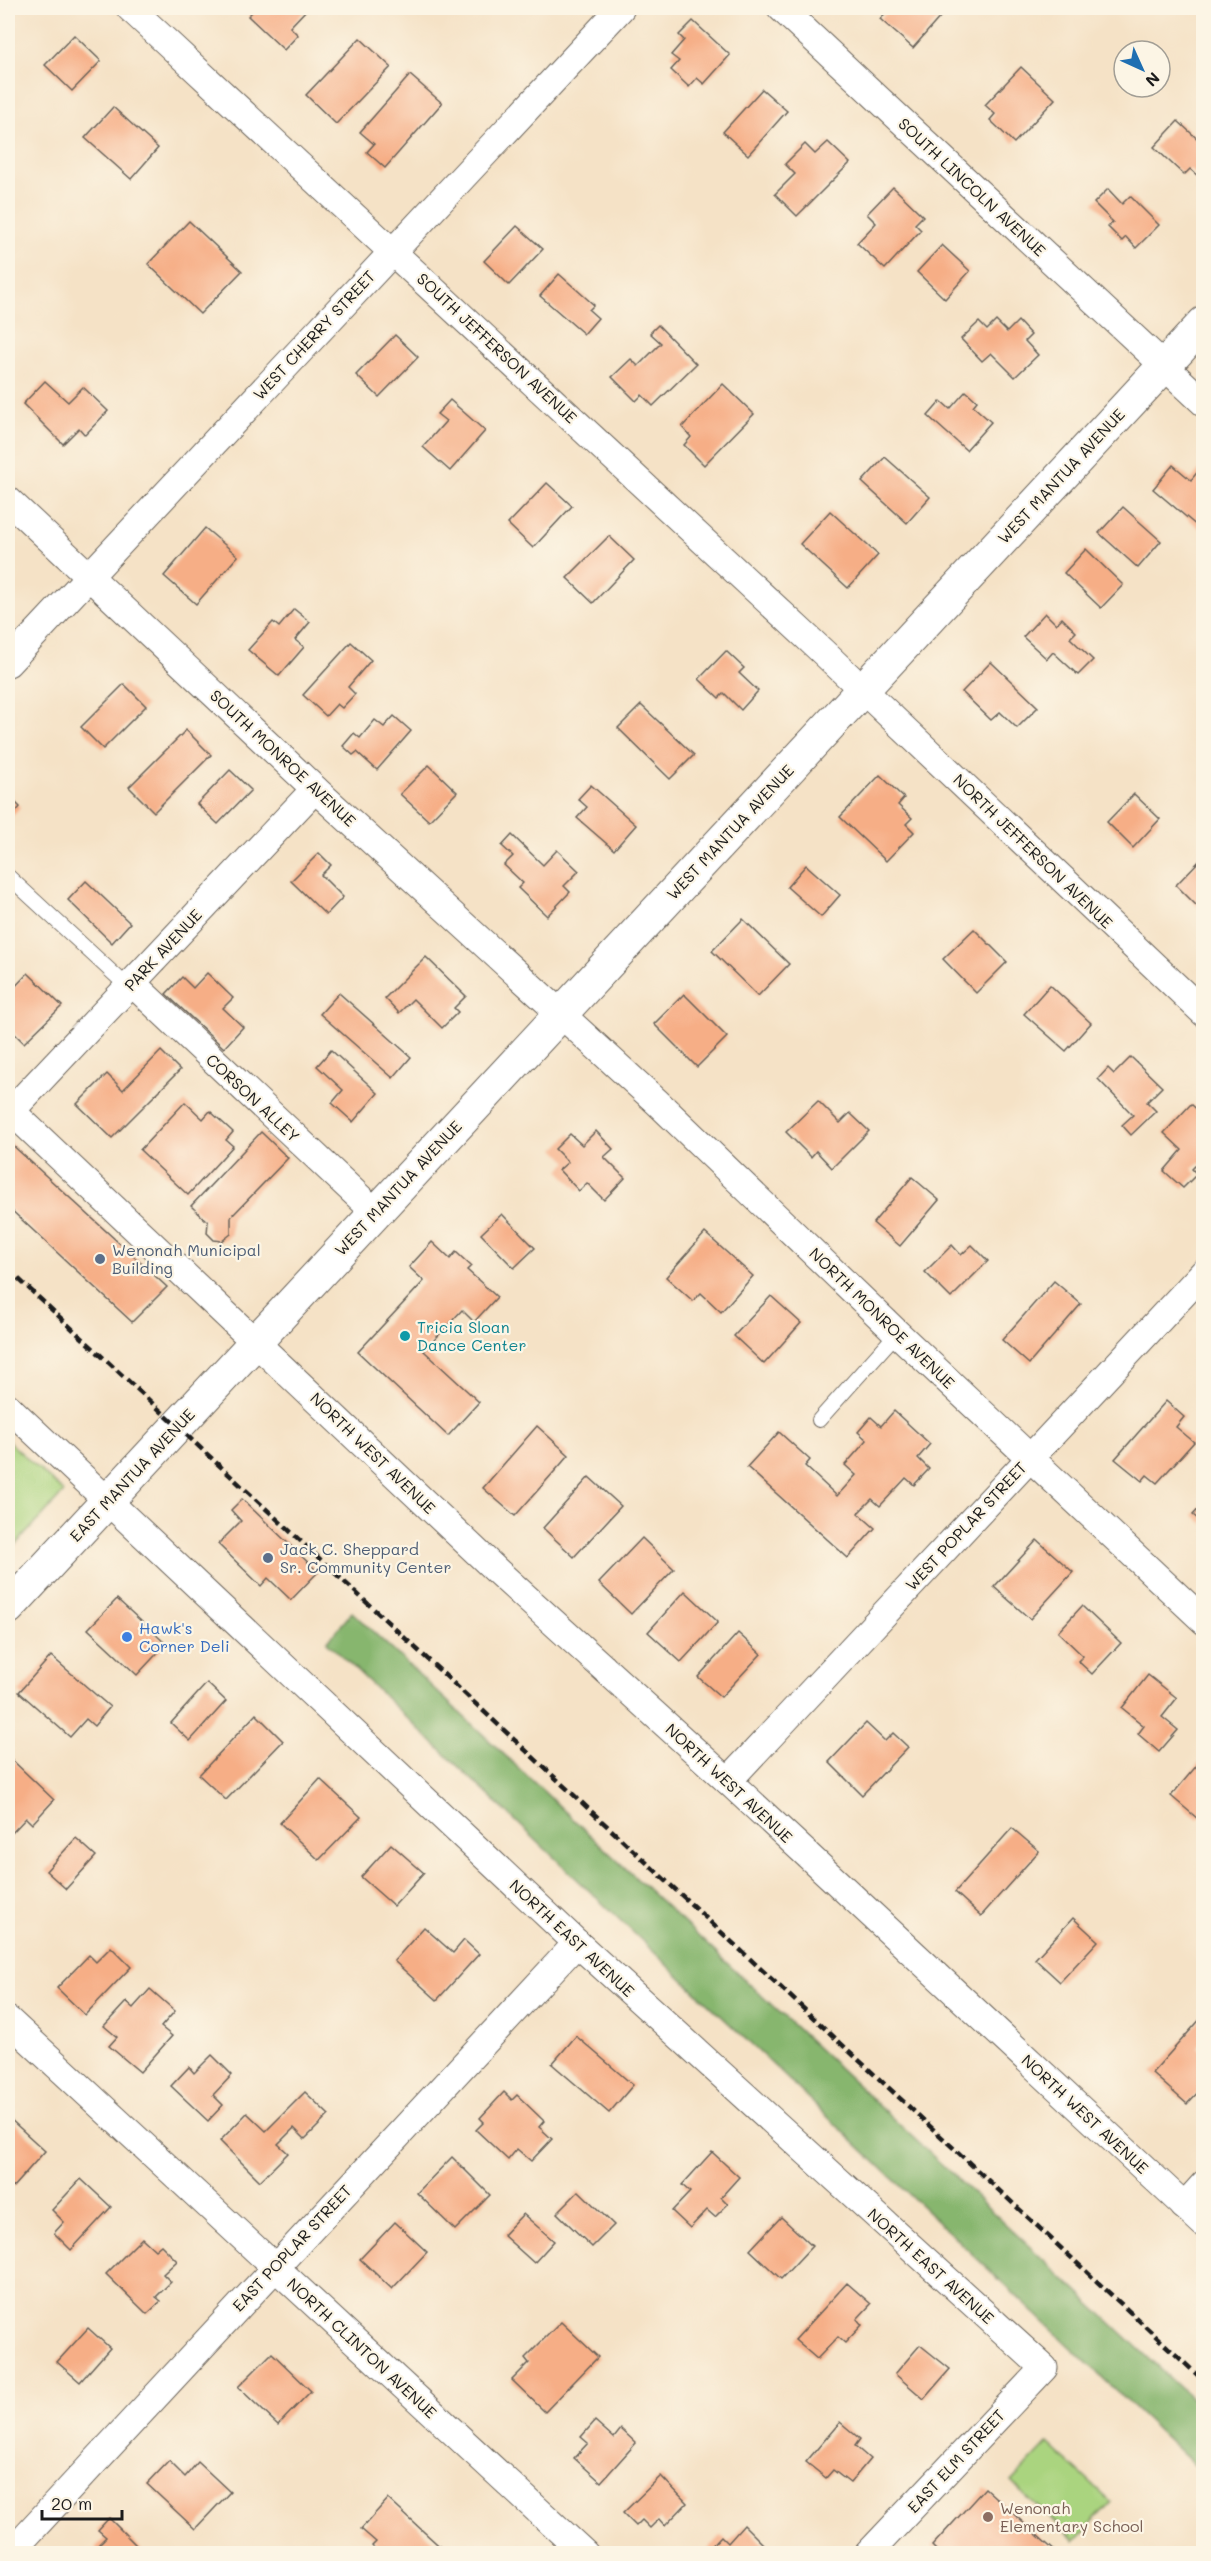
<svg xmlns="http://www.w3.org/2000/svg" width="1211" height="2561" font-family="Mali,sans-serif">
<rect width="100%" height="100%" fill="#fcf5e5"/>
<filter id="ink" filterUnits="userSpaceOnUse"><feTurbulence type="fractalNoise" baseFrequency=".0167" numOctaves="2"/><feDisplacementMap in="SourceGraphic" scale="12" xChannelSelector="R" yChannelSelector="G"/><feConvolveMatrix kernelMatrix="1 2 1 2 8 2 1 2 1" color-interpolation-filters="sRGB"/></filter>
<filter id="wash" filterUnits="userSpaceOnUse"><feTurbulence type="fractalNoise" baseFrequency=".008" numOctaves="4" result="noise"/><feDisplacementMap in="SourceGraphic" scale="24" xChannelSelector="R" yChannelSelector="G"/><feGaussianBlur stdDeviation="1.35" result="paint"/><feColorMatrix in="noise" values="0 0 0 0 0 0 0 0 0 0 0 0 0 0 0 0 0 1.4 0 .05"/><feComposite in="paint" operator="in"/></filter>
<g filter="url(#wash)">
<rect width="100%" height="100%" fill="#f5e2c6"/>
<!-- green -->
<g fill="#aad47f" stroke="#63784e" stroke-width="1.5">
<path d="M8,1441L64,1492L8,1553Z"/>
<path d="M1048,2443L1111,2502L1075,2541L1011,2482Z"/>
</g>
<!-- forest -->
<path fill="#87b66e" stroke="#526945" stroke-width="1.5" d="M352,1612L1203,2409V2473L327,1642Z"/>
<g id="blocks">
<!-- building -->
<g fill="#f6ae86">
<path d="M256,8H308L290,27L298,35L284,50L248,16Z"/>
<path d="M890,8H948L913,48L880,19Z"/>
<path d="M693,21L730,55L704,84L697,78L689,87L671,70L679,61L671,55L684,40L679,35Z"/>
<path d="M74,35L101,61L72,91L45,65Z"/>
<path d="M360,38L391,67L336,124L306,95Z"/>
<path d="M1021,67L1055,99L1014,143L990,120L995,114L985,105Z"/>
<path d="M410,75L442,103L385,168L367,152L374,144L360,132Z"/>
<path d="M762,89L787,111L748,155L723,132Z"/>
<path d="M113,107L158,148L131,179L85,138Z"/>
<path d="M1178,121L1204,145V172L1199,177L1190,169L1184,175L1154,147Z"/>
<path d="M828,142L850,163L797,216L775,194L795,174L785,164L805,144L815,154Z"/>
<path d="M893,187L923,216L915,224L921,230L885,269L857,243L876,223L867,214Z"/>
<path d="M1108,189L1122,204L1130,196L1159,225L1136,248L1126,237L1122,241L1108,227L1113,222L1094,203Z"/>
<path d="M189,221L242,271L200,314L148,264Z"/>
<path d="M517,226L543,249L509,285L484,261Z"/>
<path d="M942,245L970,271L945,299L917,272Z"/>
<path d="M559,274L594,305L589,310L598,318L584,334L540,296Z"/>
<path d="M996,321L1007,332L1018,321L1031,335L1025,341L1038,355L1015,377L991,353L982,361L961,339L979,322L987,330Z"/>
<path d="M658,325L696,364L653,406L642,395L636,401L612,377L631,359L638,366L661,343L650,333Z"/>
<path d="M395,335L418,357L379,397L356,375Z"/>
<path d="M45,381L68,402L83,387L108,411L85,435L79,428L63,444L23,404Z"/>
<path d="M723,384L754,414L704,465L684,445L691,437L682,427Z"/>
<path d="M966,391L977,401L973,406L991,422L966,450L928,416L941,401L950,409Z"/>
<path d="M450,400L485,431L450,471L423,447L446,421L437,414Z"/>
<path d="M885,457L930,497L907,523L862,482Z"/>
<path d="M1204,464V532L1153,489L1173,465L1191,480Z"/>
<path d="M547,483L572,506L533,548L508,524Z"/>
<path d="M1123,507L1161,541L1138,568L1099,533Z"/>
<path d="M830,511L878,555L848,588L800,544Z"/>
<path d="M205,528L238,556L196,604L164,576Z"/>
<path d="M609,536L634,560L593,603L567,578Z"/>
<path d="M1086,549L1123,585L1101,608L1064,573Z"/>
<path d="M294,609L310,622L295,640L304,647L279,676L248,650L273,622L279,627Z"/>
<path d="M1045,613L1056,624L1062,618L1076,632L1070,638L1093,660L1078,675L1053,652L1047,659L1023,637Z"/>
<path d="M351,642L371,660L348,687L355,694L342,708L337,704L326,716L303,695Z"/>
<path d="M726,651L744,668L739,673L758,691L741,710L724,693L719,698L699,679Z"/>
<path d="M991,662L1038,707L1017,728L1000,712L991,720L962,692Z"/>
<path d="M124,684L146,706L103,749L81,727Z"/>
<path d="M641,705L694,755L670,779L618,728Z"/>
<path d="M394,716L411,731L377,770L357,752L353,755L343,746L354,733L360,738L375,720L384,727Z"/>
<path d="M186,730L211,755L154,812L129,787Z"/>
<path d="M429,765L457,792L429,821L400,794Z"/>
<path d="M230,770L251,790L218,824L197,804Z"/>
<path d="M880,775L904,798L898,805L912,818L906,824L914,832L886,861L840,817Z"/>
<path d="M591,785L636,825L614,850L577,818L587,807L578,799Z"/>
<path d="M1134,794L1160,819L1133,848L1107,822Z"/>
<path d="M8,795L20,807L8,821Z"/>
<path d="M512,835L543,865L557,850L579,871L564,886L570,892L547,916L518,888L523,883L504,865L513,856L502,846Z"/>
<path d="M319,853L331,865L321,875L343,897L326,915L291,881Z"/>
<path d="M1204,856V906L1200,909L1176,885Z"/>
<path d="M806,865L840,895L821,917L787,887Z"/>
<path d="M86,881L130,923L112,943L68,900Z"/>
<path d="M743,919L789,964L758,996L712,951Z"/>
<path d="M974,929L1007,962L976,993L943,959Z"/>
<path d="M426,957L466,996L454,1008L458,1012L442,1028L413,999L399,1013L385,998Z"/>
<path d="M28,973L62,1006L24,1043L12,1031L8,1035V994Z"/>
<path d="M207,973L233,998L223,1008L243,1027L224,1048L166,994L182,977L193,988Z"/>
<path d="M1050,985L1091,1023L1066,1051L1024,1014Z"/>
<path d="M339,993L411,1057L393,1078L320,1014Z"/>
<path d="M684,994L727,1037L697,1067L654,1024Z"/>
<path d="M331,1050L378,1093L353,1122L332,1103L343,1090L317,1066Z"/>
<path d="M161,1051L180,1070L112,1138L77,1104L107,1074L123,1090Z"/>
<path d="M1131,1057L1162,1087L1147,1102L1156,1111L1131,1135L1122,1125L1133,1115L1098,1079L1108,1068L1114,1074Z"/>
<path d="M818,1101L840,1123L850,1113L869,1131L832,1168L816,1151L811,1157L786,1132Z"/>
<path d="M185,1102L203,1119L210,1111L233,1132L226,1140L233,1146L188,1195L140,1150Z"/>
<path d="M1191,1104L1204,1116V1166L1199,1162L1192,1169L1197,1174L1183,1188L1164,1171L1182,1150L1164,1133Z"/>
<path d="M596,1131L613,1149L604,1157L625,1178L604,1200L587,1183L579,1191L559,1170L568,1162L555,1149L570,1134L582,1145Z"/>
<path d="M261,1132L288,1158L231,1217V1234L222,1241L214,1240L207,1233L208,1222L191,1206Z"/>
<path d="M8,1141L167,1287L132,1322L8,1207Z"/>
<path d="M912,1177L939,1200L900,1246L873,1223Z"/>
<path d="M502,1214L535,1248L514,1268L481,1234Z"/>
<path d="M705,1233L753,1276L721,1312L701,1293L693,1301L666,1277Z"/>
<path d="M432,1242L450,1259L456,1252L471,1266L467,1270L497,1297L474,1322L462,1310L424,1351L479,1402L448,1436L358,1352L424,1281L409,1267Z"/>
<path d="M952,1245L961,1255L972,1245L988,1261L951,1298L925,1272Z"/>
<path d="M1054,1281L1081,1304L1029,1364L1002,1340Z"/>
<path d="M771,1296L801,1323L764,1364L734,1336Z"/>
<path d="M1166,1401L1184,1417L1176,1427L1194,1442L1157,1483L1147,1475L1142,1481L1115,1459Z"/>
<path d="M894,1411L930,1444L918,1458L929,1469L914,1485L906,1478L880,1506L872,1499L858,1513L875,1528L848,1558L747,1467L779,1432L810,1460L805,1466L837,1496L856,1475L845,1465L867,1440L858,1432L871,1417L881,1426Z"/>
<path d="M537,1426L569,1455L515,1516L483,1488Z"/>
<path d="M589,1477L621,1506L574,1557L543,1528Z"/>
<path d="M242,1499L318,1572L291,1600L268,1578L261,1586L218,1544L241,1521L231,1510Z"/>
<path d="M1204,1503V1524L1193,1515Z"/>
<path d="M642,1538L674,1569L631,1614L599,1583Z"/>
<path d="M1037,1540L1073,1572L1030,1619L994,1587Z"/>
<path d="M685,1591L718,1622L681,1662L648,1632Z"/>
<path d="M117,1599L166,1644L137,1675L88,1629Z"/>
<path d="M1082,1606L1121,1643L1092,1674L1078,1661L1083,1656L1058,1632Z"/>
<path d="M738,1633L761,1654L721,1697L698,1677Z"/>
<path d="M51,1656L110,1707L94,1726L86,1719L70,1737L19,1692Z"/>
<path d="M1148,1675L1177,1698L1162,1717L1178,1730L1159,1752L1138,1734L1144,1726L1122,1708Z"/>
<path d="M207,1683L226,1701L190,1741L171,1723Z"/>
<path d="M256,1714L283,1741L226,1800L199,1775Z"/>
<path d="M866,1723L885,1741L893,1733L908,1747L862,1795L829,1762Z"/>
<path d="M8,1756L54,1800L32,1824L26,1818L11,1834L8,1831Z"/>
<path d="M1204,1757V1812L1198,1819L1171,1796Z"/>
<path d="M320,1779L361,1817L319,1860L280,1823Z"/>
<path d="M1012,1828L1039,1851L981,1916L955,1892Z"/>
<path d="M76,1838L96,1856L66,1889L46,1871Z"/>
<path d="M391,1844L424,1873L394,1906L361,1877Z"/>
<path d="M1073,1918L1098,1941L1060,1982L1035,1959Z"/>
<path d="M424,1927L453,1953L464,1940L479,1954L437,2000L394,1961Z"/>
<path d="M111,1947L131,1967L85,2015L57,1988L89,1955L96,1962Z"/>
<path d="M150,1989L175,2011L161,2027L172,2036L140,2072L109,2046L117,2037L104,2026L126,2002L133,2008Z"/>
<path d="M1204,2015V2040L1198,2047L1204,2052V2086L1187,2104L1152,2073Z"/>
<path d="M576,2036L633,2085L609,2113L552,2064Z"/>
<path d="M212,2055L232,2075L213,2095L223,2105L208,2121L171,2086L189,2067L194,2073Z"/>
<path d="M305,2092L329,2115L305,2139L294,2128L278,2144L288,2153L260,2181L220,2141L247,2113L266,2131Z"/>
<path d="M504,2092L512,2100L517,2095L544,2121L539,2127L552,2139L531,2161L517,2149L508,2160L476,2130L484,2122L480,2118Z"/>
<path d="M8,2117L45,2151L12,2188L8,2183Z"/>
<path d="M712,2152L739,2177L721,2197L728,2204L715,2217L707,2210L690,2228L672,2211L690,2192L682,2185Z"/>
<path d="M452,2157L490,2195L455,2230L417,2193Z"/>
<path d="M81,2179L111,2207L71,2250L54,2233L64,2222L52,2210Z"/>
<path d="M579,2191L614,2225L592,2247L557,2213Z"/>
<path d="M523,2214L554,2241L534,2263L503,2235Z"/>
<path d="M781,2217L812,2246L781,2279L750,2250Z"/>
<path d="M395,2222L427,2252L392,2289L360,2259Z"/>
<path d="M142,2238L155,2250L161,2245L177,2261L163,2274L171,2282L156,2297L161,2301L147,2314L106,2274Z"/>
<path d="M847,2283L871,2304L857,2319L862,2325L845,2343L838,2337L817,2359L795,2340Z"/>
<path d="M561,2322L598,2357L545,2412L512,2380L529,2363L525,2358Z"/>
<path d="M88,2328L110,2348L80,2382L57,2362Z"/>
<path d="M920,2345L950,2369L924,2399L895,2374Z"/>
<path d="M272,2353L311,2391L278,2425L238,2387Z"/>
<path d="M595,2421L614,2438L621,2429L636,2443L601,2482L574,2458L588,2443L581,2437Z"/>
<path d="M840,2422L860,2439L855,2446L870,2459L850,2483L833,2470L826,2478L806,2462Z"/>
<path d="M169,2461L185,2477L198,2462L230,2492L195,2529L147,2484Z"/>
<path d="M661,2476L687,2503L665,2526L659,2519L650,2528L642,2520L636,2526L623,2513Z"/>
<path d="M985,2488L1058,2554H940L932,2546Z"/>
<path d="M388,2499L448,2554H380L372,2546L376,2542L361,2529Z"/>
<path d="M109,2518L145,2554H101L95,2548L106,2537L98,2530Z"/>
<path d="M744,2525L766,2547L760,2554H704L721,2536L728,2543Z"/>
</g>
</g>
</g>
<g filter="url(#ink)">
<use href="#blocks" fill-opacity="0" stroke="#686158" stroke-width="1.5"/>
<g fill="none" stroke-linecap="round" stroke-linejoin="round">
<defs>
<g id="lane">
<path d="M8,876L128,987"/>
<path d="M819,1420L897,1333"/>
</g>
<g id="street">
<path d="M130,8L824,653L1204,1013"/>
<path d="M781,8L1204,403"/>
<path d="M8,500L315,789L657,1102L897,1333L1204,1621"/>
<path d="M8,663L621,8"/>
<path d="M132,983L375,1212"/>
<path d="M8,1108L498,1572L728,1781L1204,2224"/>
<path d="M11,1111L315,789"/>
<path d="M8,1407L577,1943L1044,2368L868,2554"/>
<path d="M728,1781L1204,1272"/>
<path d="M8,2020L585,2554"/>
<path d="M1184,2206L1204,2184"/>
<path d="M9,2554L577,1943"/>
</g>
<path id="secondary" d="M8,1608L1204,323"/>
</defs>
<!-- lane casing -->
<use href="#lane" stroke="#686158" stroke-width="16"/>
<!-- street casing -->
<use href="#street" stroke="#686158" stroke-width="29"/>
<!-- secondary casing -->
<use href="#secondary" stroke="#686158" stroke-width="35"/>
<!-- lane -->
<use href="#lane" stroke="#fff" stroke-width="14"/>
<!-- street -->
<use href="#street" stroke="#fff" stroke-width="27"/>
<!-- secondary -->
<use href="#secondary" stroke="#fff" stroke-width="33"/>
<!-- rail -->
<path stroke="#1c1c1c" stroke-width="4.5" stroke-dasharray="9 4.5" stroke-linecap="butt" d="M8,1269L1204,2381"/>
</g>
</g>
<!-- markers -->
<g fill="#5c6f8a" stroke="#fcf5e5" stroke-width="2">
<circle cx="100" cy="1259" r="6"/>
<circle cx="268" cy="1558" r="6"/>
</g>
<circle fill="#0f9aa8" stroke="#fcf5e5" stroke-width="2" cx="405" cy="1336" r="6"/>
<circle fill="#3f7fe0" stroke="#fcf5e5" stroke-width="2" cx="127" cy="1637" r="6"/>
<circle fill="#8d6e63" stroke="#fcf5e5" stroke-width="2" cx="988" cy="2517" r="6"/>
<g text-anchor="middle" stroke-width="4.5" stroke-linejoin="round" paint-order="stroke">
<!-- street labels -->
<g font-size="16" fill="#1c1c1c" stroke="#fcf5e5">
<text transform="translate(972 187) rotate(43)" y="6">SOUTH LINCOLN AVENUE</text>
<text transform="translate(314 335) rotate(-47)" y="6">WEST CHERRY STREET</text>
<text transform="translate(497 348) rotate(43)" y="6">SOUTH JEFFERSON AVENUE</text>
<text transform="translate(1061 476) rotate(-47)" y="6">WEST MANTUA AVENUE</text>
<text transform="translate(283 758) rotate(43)" y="6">SOUTH MONROE AVENUE</text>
<text transform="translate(730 832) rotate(-47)" y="6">WEST MANTUA AVENUE</text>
<text transform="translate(1033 851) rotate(44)" y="6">NORTH JEFFERSON AVENUE</text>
<text transform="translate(163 950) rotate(-47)" y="6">PARK AVENUE</text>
<text transform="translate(253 1098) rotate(43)" y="6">CORSON ALLEY</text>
<text transform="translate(398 1188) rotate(-47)" y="6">WEST MANTUA AVENUE</text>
<text transform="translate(882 1318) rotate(44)" y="6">NORTH MONROE AVENUE</text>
<text transform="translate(373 1453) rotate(44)" y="6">NORTH WEST AVENUE</text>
<text transform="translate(132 1475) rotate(-47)" y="6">EAST MANTUA AVENUE</text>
<text transform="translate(966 1526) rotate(-47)" y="6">WEST POPLAR STREET</text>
<text transform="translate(729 1783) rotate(43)" y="6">NORTH WEST AVENUE</text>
<text transform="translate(572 1938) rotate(43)" y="6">NORTH EAST AVENUE</text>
<text transform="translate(1085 2114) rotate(43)" y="6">NORTH WEST AVENUE</text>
<text transform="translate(292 2248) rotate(-47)" y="6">EAST POPLAR STREET</text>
<text transform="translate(931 2266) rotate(42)" y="6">NORTH EAST AVENUE</text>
<text transform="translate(362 2348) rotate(43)" y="6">NORTH CLINTON AVENUE</text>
<text transform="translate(956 2461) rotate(-47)" y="6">EAST ELM STREET</text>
</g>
<!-- service labels -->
<g font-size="16" fill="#4e5e75" stroke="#fcf5e5" text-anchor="start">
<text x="112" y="1256">Wenonah Municipal<tspan x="112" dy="18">Building</tspan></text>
<text x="280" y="1555">Jack C. Sheppard<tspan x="280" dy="18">Sr. Community Center</tspan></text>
</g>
<!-- culture labels -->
<g font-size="16" fill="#0d838f" stroke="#fcf5e5" text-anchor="start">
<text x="417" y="1333">Tricia Sloan<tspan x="417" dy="18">Dance Center</tspan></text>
</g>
<!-- shop labels -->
<g font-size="16" fill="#366cbe" stroke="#fcf5e5" text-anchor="start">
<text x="139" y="1634">Hawk's<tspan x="139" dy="18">Corner Deli</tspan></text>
</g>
<!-- education labels -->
<g font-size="16" fill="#785e54" stroke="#fcf5e5" text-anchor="start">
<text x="1000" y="2514">Wenonah<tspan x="1000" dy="18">Elementary School</tspan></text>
</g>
</g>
<!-- margin -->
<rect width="1211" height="2561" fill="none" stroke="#fcf5e5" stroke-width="30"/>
<!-- north arrow -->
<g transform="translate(1142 69) rotate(135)"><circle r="28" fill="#fcf5e5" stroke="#a29e95" stroke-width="1.5"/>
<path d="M0-4.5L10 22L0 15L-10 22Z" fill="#1f6fb2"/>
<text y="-9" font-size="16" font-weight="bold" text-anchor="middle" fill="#1c1c1c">N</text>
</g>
<!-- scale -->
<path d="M42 2510v9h80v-9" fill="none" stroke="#1c1c1c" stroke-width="3"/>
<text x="51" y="2510" font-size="18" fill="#1c1c1c" stroke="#fcf5e5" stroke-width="4.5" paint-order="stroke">20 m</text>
</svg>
